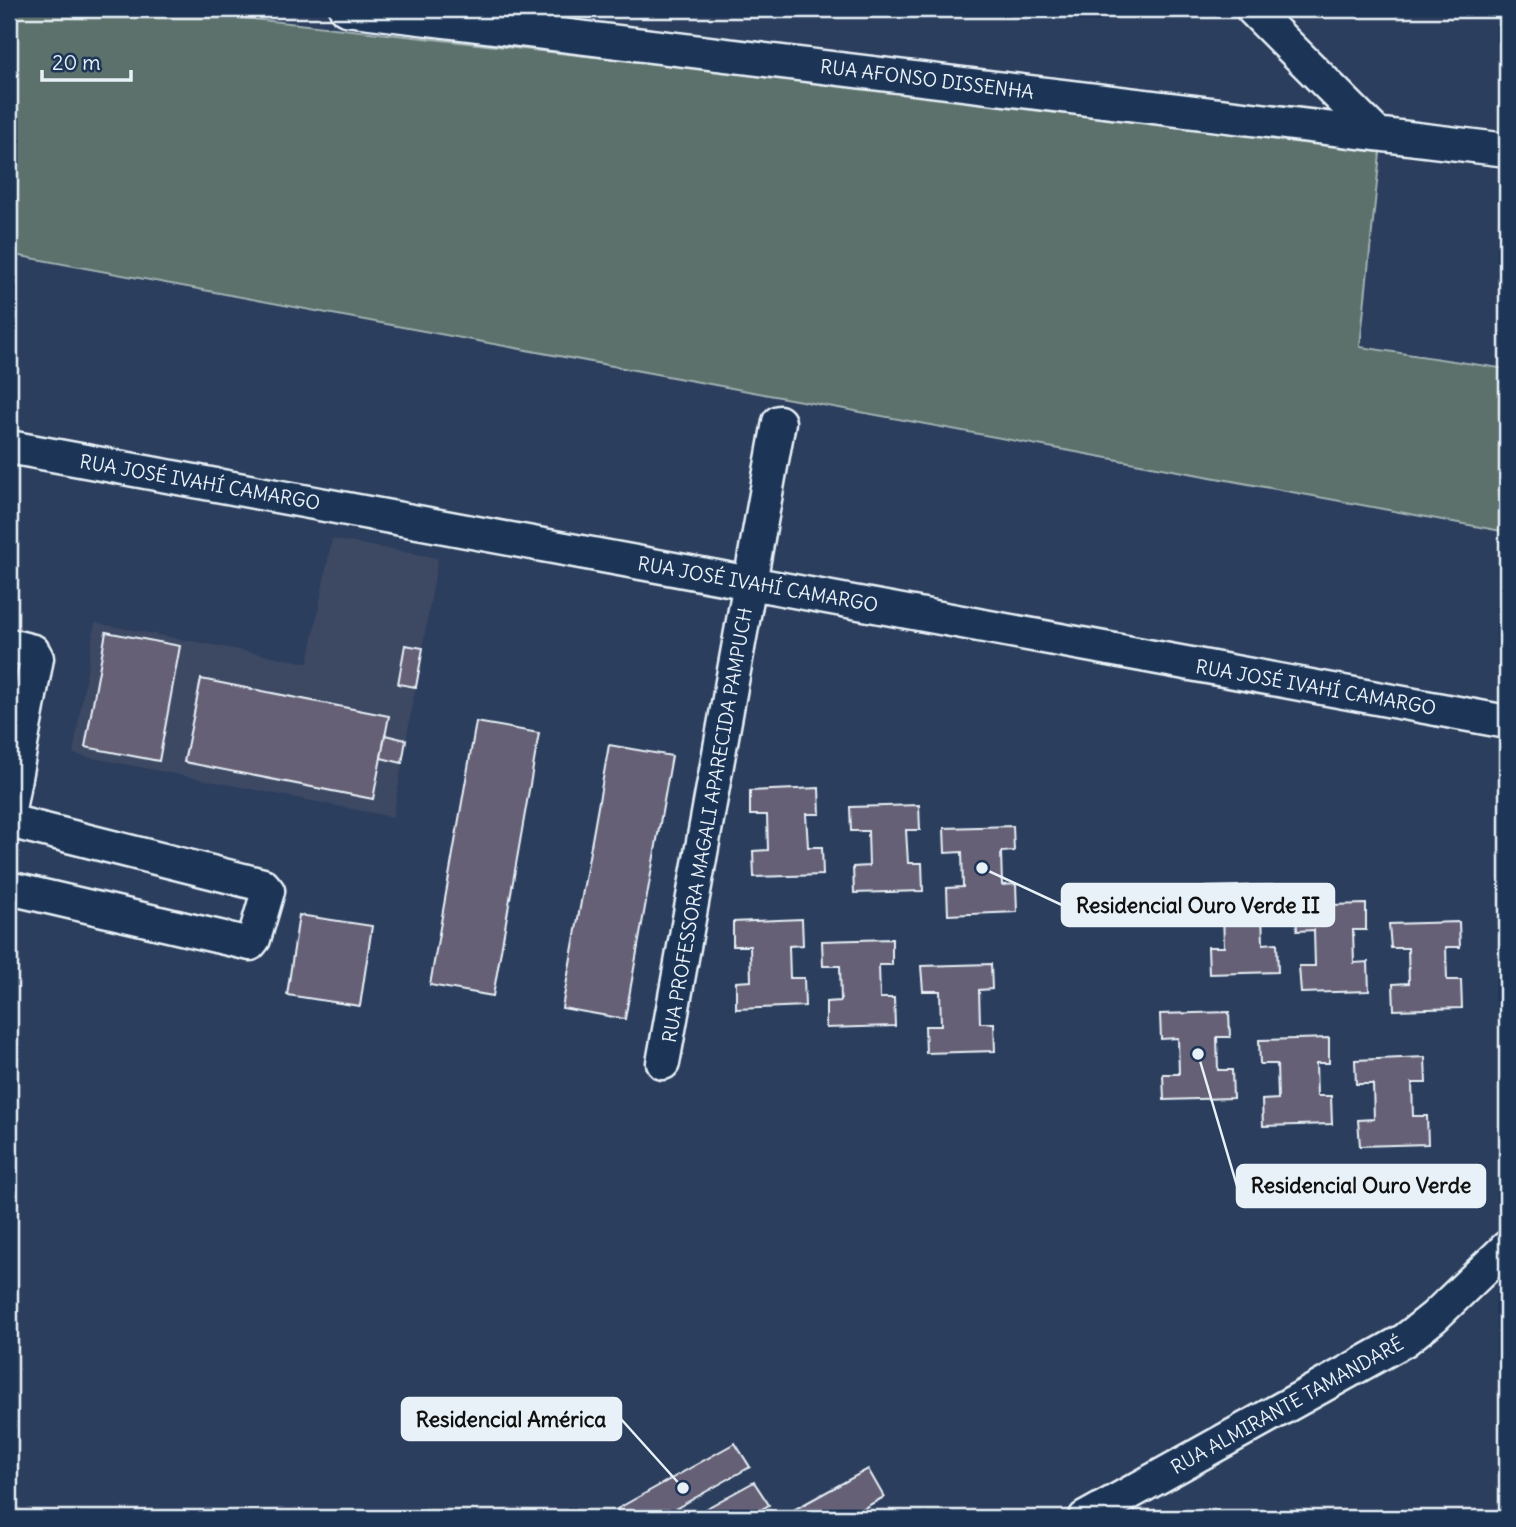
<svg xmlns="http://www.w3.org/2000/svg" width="1516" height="1527" font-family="Delius,sans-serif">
<rect width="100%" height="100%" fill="#2c3e5d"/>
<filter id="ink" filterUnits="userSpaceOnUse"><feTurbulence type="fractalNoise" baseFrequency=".0143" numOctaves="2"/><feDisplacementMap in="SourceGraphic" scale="14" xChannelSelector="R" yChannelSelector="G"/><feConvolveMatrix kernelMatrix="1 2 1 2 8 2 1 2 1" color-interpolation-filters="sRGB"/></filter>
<g filter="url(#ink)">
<!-- built -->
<path fill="#3d4864" d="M332,539L438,558L393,817L73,754L95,623L308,663Z"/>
<!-- green -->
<path fill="#5c716c" stroke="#a2b1b2" stroke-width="2" d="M9,9H162L1381,144L1360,347L1507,369V532L9,254Z"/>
<!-- building -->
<g fill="#666176" stroke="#e8f1f8" stroke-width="2">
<path d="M106,632L180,646L159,761L85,747Z"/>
<path d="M405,645L423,648L416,687L398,684Z"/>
<path d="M201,679L389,716L373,799L184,762Z"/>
<path d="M476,722L539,733L493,996L430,985Z"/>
<path d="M385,735L406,740L402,763L381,758Z"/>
<path d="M609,745L672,756L625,1019L562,1008Z"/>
<path d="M819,788L820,814H806L808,847H822L823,875L754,877L753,851L768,850L767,815H750V791Z"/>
<path d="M919,805L920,830H906L908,863H922L923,891L854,893L853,867L869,866L868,831H851L850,807Z"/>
<path d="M1013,826L1014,851L1001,852L1002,885L1016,884L1017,912L948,915L947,888L963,887L962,852L945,853L944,828Z"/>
<path d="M1274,885L1275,910L1262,911L1263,944L1277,943L1278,972L1209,974L1208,947H1224L1223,911L1206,912L1205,887Z"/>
<path d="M1366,904V930H1353L1354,963L1368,962L1369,991L1301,993L1299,966H1315L1314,930L1297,931L1296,906Z"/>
<path d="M299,915L372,926L360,1006L287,995Z"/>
<path d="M802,919L803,945L789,946L790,978H804L805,1006L736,1009V982L751,981L750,946H733V922Z"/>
<path d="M1459,922L1460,947H1446L1447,980H1461L1462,1008L1394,1010L1393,984L1409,983L1408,948H1391L1389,924Z"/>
<path d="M892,939V965H879L880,998H894L895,1026L826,1028V1002L841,1001L840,966H823L822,941Z"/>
<path d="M991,964L992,989L979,990L980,1023H994L995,1051L926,1053L925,1026H941L940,991H923L921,966Z"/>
<path d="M1229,1012L1230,1037H1217L1218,1070H1232L1233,1098L1164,1100L1163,1074H1179L1178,1038L1161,1039L1160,1014Z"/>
<path d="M1329,1038V1063H1316L1317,1096H1331L1332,1124L1263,1126L1262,1100L1278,1099L1277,1064H1260L1259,1040Z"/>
<path d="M1425,1057L1426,1083H1412L1413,1116H1427L1428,1144L1360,1146L1358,1120L1374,1119L1373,1084H1356L1355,1060Z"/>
<path d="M735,1443L750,1467L659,1518H623L617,1509Z"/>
<path d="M868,1469L884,1497L846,1518H779Z"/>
<path d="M754,1482L769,1505L746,1518H689Z"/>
</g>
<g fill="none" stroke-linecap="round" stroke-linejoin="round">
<defs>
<g id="street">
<path d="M346,9L1507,150"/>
<path d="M1252,9L1377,134"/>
<path d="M9,447L1507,722"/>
<path d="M9,645L33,651L37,658L9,810"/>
<path d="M9,821L263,885L268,891L254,939L250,944L9,888"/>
<path d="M663,1063L779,422"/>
<path d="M1085,1518L1405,1340L1434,1317L1507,1247"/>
</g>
</defs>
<!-- street casing -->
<use href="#street" stroke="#e8f1f8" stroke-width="37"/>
<!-- street -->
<use href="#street" stroke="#1d3557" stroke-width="32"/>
</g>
</g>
<g text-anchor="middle" stroke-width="5" stroke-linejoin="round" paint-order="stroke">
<!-- street labels -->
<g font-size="19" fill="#e8f1f8" stroke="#1d3557">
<text transform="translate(927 79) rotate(7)" y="7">RUA AFONSO DISSENHA</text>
<text transform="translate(200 482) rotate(10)" y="7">RUA JOSÉ IVAHÍ CAMARGO</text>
<text transform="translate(758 584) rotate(10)" y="7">RUA JOSÉ IVAHÍ CAMARGO</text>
<text transform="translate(1316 687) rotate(10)" y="7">RUA JOSÉ IVAHÍ CAMARGO</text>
<text transform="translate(707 825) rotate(-80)" y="7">RUA PROFESSORA MAGALI APARECIDA PAMPUCH</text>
<text transform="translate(1287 1405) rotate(-29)" y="7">RUA ALMIRANTE TAMANDARÉ</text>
</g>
</g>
<!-- callouts -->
<path fill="none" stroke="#e8f1f8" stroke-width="2.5" d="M982 868L1062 905M1198 1054L1237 1186M683 1488L621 1419"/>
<g fill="#e8f1f8" stroke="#1d3557" stroke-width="2.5">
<circle cx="982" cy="868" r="7"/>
<circle cx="1198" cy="1054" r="7"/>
<circle cx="683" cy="1488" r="7"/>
</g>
<g fill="#e8f1f8" stroke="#e8f1f8" stroke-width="2.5">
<rect x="1062" y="884" width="272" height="42" rx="7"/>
<rect x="1237" y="1165" width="248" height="42" rx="7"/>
<rect x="402" y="1398" width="219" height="42" rx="7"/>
</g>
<g font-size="21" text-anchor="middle" font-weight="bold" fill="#111">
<text x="1198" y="913">Residencial Ouro Verde II</text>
<text x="1361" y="1193">Residencial Ouro Verde</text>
<text x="511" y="1427">Residencial América</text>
</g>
<!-- margin -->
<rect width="1516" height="1527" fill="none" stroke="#1d3557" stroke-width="35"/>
<rect x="18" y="18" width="1481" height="1492" fill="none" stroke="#e8f1f8" stroke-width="2.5" filter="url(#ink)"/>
<!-- scale -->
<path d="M42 70v10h89v-10" fill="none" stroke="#e8f1f8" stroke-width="3.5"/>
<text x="52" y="70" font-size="21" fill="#e8f1f8" stroke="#1d3557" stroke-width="5" paint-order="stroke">20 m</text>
</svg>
